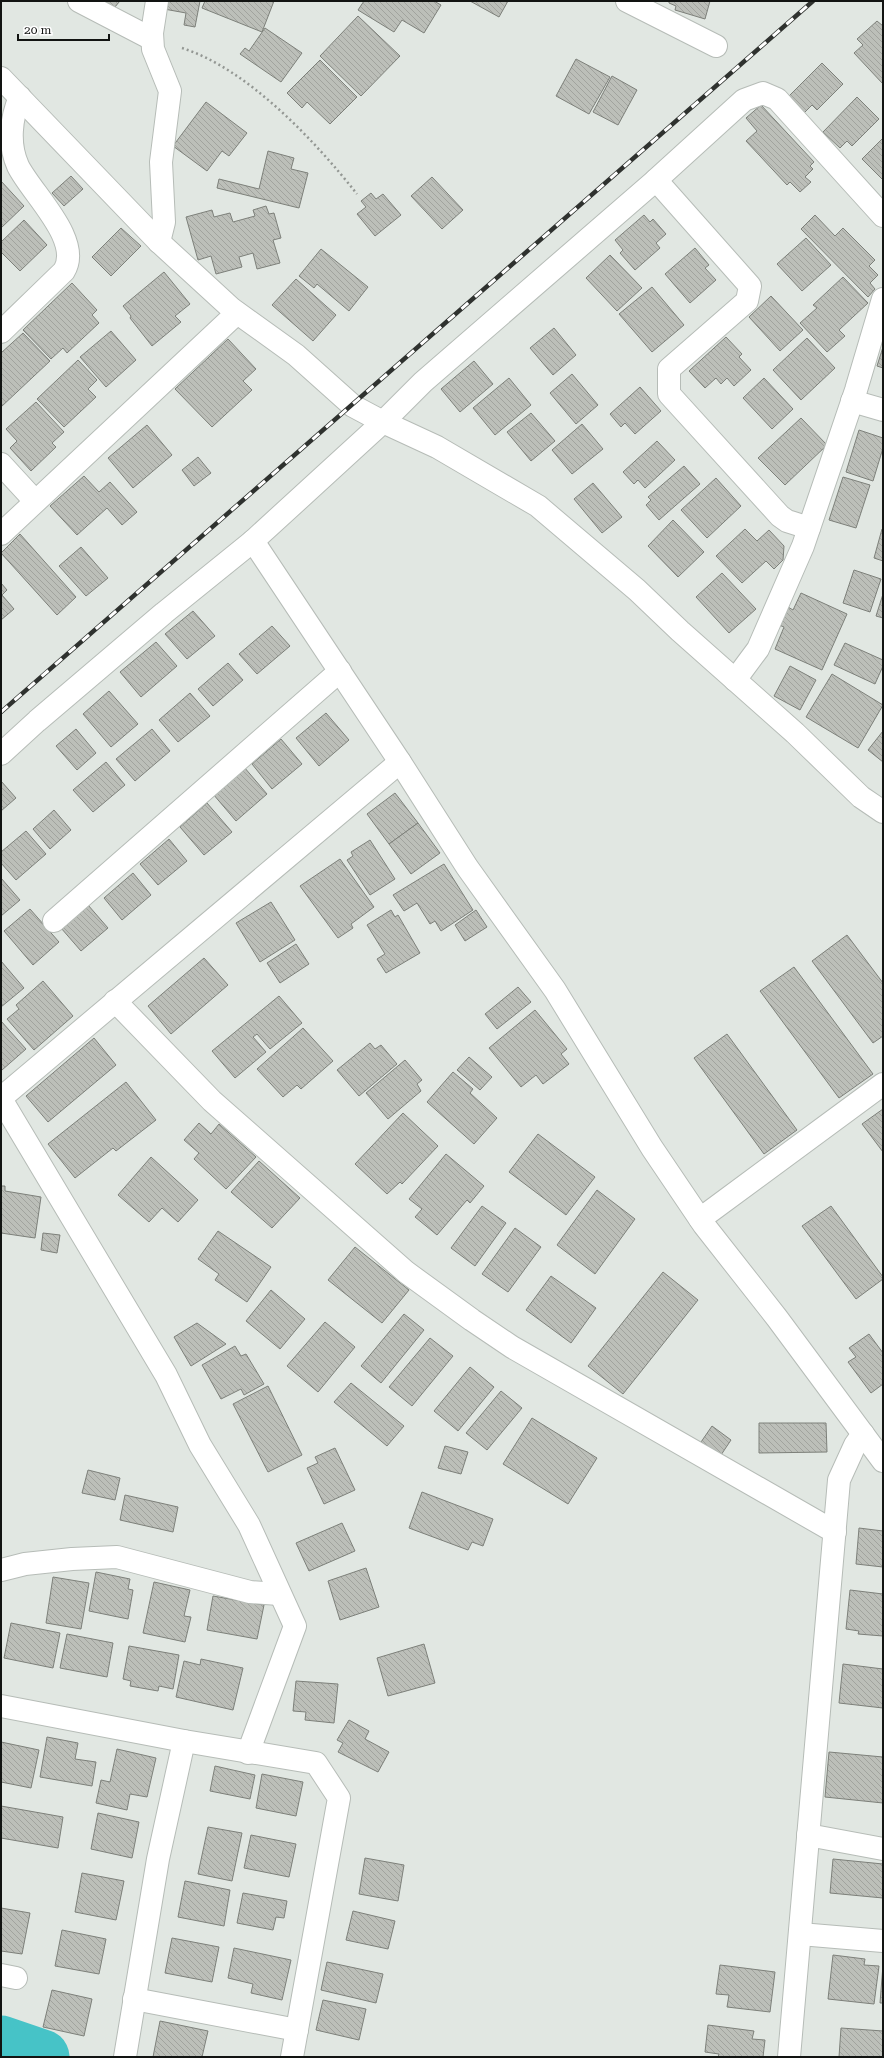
<svg xmlns="http://www.w3.org/2000/svg" width="884" height="2058" font-family="'Roboto Serif',serif">
<defs>
<pattern id="building-back-hatch" width="6" height="6" patternUnits="userSpaceOnUse"><rect width="6" height="6" fill="#bcbfb9"/><path d="M-1 5l2 2M0 0l6 6M5-1l2 2" fill="none" stroke="#a1a39e"/></pattern>
</defs>
<rect width="100%" height="100%" fill="#e1e7e2"/>
<g fill="none" stroke-linecap="round" stroke-linejoin="round">
<!-- river -->
<path stroke="#46c3c7" stroke-width="55" d="M1,2043L42,2057"/>
</g>
<!-- building -->
<g fill="url(#building-back-hatch)" stroke="#7d807a">
<path d="M103,1H119L114,8Z"/>
<path d="M104,1H120L114,8Z"/>
<path d="M166,1H200L195,27L184,25L186,13L164,9Z"/>
<path d="M205,1H274L262,32L202,8Z"/>
<path d="M364,1H434L441,5L424,33L402,20L394,32L358,10Z"/>
<path d="M470,1H508L499,17Z"/>
<path d="M669,1H710L705,19L675,10L676,6L669,3Z"/>
<path d="M358,16L400,56L361,96L320,56Z"/>
<path d="M877,21L883,26V84L854,53L863,45L857,39Z"/>
<path d="M265,28L302,53L281,82L240,54L245,48L249,51Z"/>
<path d="M576,59L610,77L589,114L556,96Z"/>
<path d="M320,60L357,97L330,124L307,102L302,108L287,93Z"/>
<path d="M822,63L843,84L817,110L812,105L804,113L788,97Z"/>
<path d="M612,76L637,90L618,125L593,112Z"/>
<path d="M857,97L879,119L852,146L847,141L840,148L823,132Z"/>
<path d="M206,102L247,133L229,156L222,151L207,171L173,146Z"/>
<path d="M761,105L814,162L810,166L813,169L805,177L811,182L800,192L790,182L787,185L746,141L757,131L746,118Z"/>
<path d="M883,138V180L862,159Z"/>
<path d="M268,151L294,158L291,169L308,173L299,208L217,188L219,179L259,189Z"/>
<path d="M71,176L83,189L64,206L52,193Z"/>
<path d="M432,177L463,210L442,229L411,196Z"/>
<path d="M1,181L24,206L1,228Z"/>
<path d="M371,193L376,199L383,194L401,215L375,236L357,214L366,207L361,201Z"/>
<path d="M266,206L269,214L274,213L281,238L273,240L280,263L257,269L253,253L239,257L242,267L216,274L211,256L198,260L186,217L212,210L214,217L230,213L233,222L255,216L253,210Z"/>
<path d="M644,215L650,222L653,219L666,234L656,243L660,248L635,270L620,253L623,250L615,240Z"/>
<path d="M815,215L835,236L843,228L875,260L869,266L878,275L870,283L875,289L868,297L801,229Z"/>
<path d="M24,220L47,245L20,271L1,252V242Z"/>
<path d="M121,228L141,246L111,276L92,257Z"/>
<path d="M806,238L831,265L802,291L777,264Z"/>
<path d="M695,248L709,265L705,268L716,280L690,303L665,274Z"/>
<path d="M321,249L368,287L349,311L317,284L314,288L299,276Z"/>
<path d="M610,255L642,288L617,311L586,278Z"/>
<path d="M164,272L190,304L175,316L181,322L152,346L130,318L131,316L123,306Z"/>
<path d="M843,277L868,303L839,330L845,336L827,352L800,323L817,308L813,305Z"/>
<path d="M296,279L336,315L313,341L272,305Z"/>
<path d="M72,283L97,310L92,315L99,323L67,353L63,348L51,359L23,330Z"/>
<path d="M652,287L684,325L652,352L619,314Z"/>
<path d="M771,296L803,330L780,351L749,317Z"/>
<path d="M554,328L576,355L553,375L530,348Z"/>
<path d="M111,331L136,360L106,387L80,357Z"/>
<path d="M23,333L50,361L1,407V353Z"/>
<path d="M726,337L742,354L739,357L751,370L734,386L727,378L721,384L716,378L705,388L689,371Z"/>
<path d="M807,338L835,368L801,400L773,370Z"/>
<path d="M228,339L256,369L243,381L252,390L212,427L175,389Z"/>
<path d="M883,347V368L877,366Z"/>
<path d="M78,360L97,380L88,389L96,397L64,427L37,399Z"/>
<path d="M474,361L493,384L460,412L441,389Z"/>
<path d="M572,374L598,405L576,424L550,393Z"/>
<path d="M509,378L531,405L495,435L473,408Z"/>
<path d="M764,378L793,409L772,429L743,398Z"/>
<path d="M640,387L661,411L635,434L625,423L621,427L610,414Z"/>
<path d="M36,402L64,432L52,443L56,447L31,471L10,448L17,441L6,429Z"/>
<path d="M531,413L555,441L531,461L507,432Z"/>
<path d="M801,418L827,445L785,485L758,458Z"/>
<path d="M582,424L603,449L572,474L552,450Z"/>
<path d="M147,425L172,455L133,488L108,458Z"/>
<path d="M859,430L883,438V448L873,481L846,472Z"/>
<path d="M657,441L675,460L645,488L638,480L634,484L623,472Z"/>
<path d="M198,457L211,473L194,486L182,470Z"/>
<path d="M684,466L700,484L659,520L646,505L651,500L648,497Z"/>
<path d="M84,476L99,492L110,482L137,512L122,525L107,508L77,535L50,506Z"/>
<path d="M843,477L870,485L856,528L829,520Z"/>
<path d="M716,478L741,506L707,538L681,510Z"/>
<path d="M593,483L622,517L602,533L574,499Z"/>
<path d="M673,520L704,552L678,577L648,546Z"/>
<path d="M745,529L757,541L769,530L784,546L783,560L774,569L766,561L742,583L716,556Z"/>
<path d="M882,529H883V561L874,558Z"/>
<path d="M20,534L76,597L57,615L1,553Z"/>
<path d="M81,547L108,578L86,596L59,566Z"/>
<path d="M854,570L881,579L870,612L843,603Z"/>
<path d="M722,573L756,609L729,633L696,597Z"/>
<path d="M1,583L7,590L2,595L14,609L1,620Z"/>
<path d="M801,593L847,614L822,670L775,649L784,627L779,625L788,607L793,610Z"/>
<path d="M883,594V618L876,616Z"/>
<path d="M193,611L215,636L187,659L165,634Z"/>
<path d="M272,626L290,646L257,674L239,654Z"/>
<path d="M156,642L177,666L141,697L120,672Z"/>
<path d="M845,643L883,660V666L875,684L834,665Z"/>
<path d="M228,663L243,680L213,706L198,689Z"/>
<path d="M790,666L816,680L800,710L774,696Z"/>
<path d="M832,674L883,705L858,748L806,717Z"/>
<path d="M109,691L138,724L111,747L83,714Z"/>
<path d="M190,693L210,716L178,742L159,720Z"/>
<path d="M326,713L349,740L319,766L296,738Z"/>
<path d="M76,729L96,753L77,770L56,746Z"/>
<path d="M152,729L170,751L135,781L116,759Z"/>
<path d="M883,731V762L868,750Z"/>
<path d="M281,739L302,764L272,789L252,764Z"/>
<path d="M106,762L125,785L93,812L73,790Z"/>
<path d="M244,767L267,794L236,821L213,794Z"/>
<path d="M1,781L16,798L1,811Z"/>
<path d="M395,793L418,823L389,844L367,814Z"/>
<path d="M207,803L232,832L204,855L180,827Z"/>
<path d="M54,810L71,830L50,849L33,829Z"/>
<path d="M418,823L440,853L411,874L389,844Z"/>
<path d="M26,831L46,854L16,880L1,863V852Z"/>
<path d="M169,839L187,861L158,885L140,864Z"/>
<path d="M370,840L395,879L370,895L347,860L353,856L351,852Z"/>
<path d="M340,859L374,907L351,924L353,928L338,938L300,886Z"/>
<path d="M444,864L473,910L441,931L435,921L430,924L417,903L404,911L393,895Z"/>
<path d="M133,873L151,895L122,920L104,898Z"/>
<path d="M1,878L20,900L1,916Z"/>
<path d="M271,902L295,940L260,962L236,923Z"/>
<path d="M88,905L108,928L81,951L61,928Z"/>
<path d="M30,909L59,942L33,965L4,931Z"/>
<path d="M391,910L395,917L398,915L420,953L386,973L377,959L385,954L367,925Z"/>
<path d="M476,910L487,927L465,941L455,925Z"/>
<path d="M847,935L883,983V1036L873,1043L812,961Z"/>
<path d="M296,944L309,964L280,983L267,963Z"/>
<path d="M204,958L228,985L171,1034L148,1006Z"/>
<path d="M1,961L24,988L1,1007Z"/>
<path d="M794,967L873,1074L839,1098L760,991Z"/>
<path d="M43,981L73,1016L34,1050L7,1019L19,1009L16,1005Z"/>
<path d="M518,987L531,1002L497,1029L485,1014Z"/>
<path d="M279,996L302,1023L270,1049L257,1034L253,1037L266,1052L235,1078L212,1051Z"/>
<path d="M535,1010L567,1049L561,1054L569,1064L543,1084L536,1075L521,1087L489,1048Z"/>
<path d="M1,1021L26,1049L2,1070L1,1069Z"/>
<path d="M303,1028L333,1061L301,1089L297,1085L283,1097L257,1069Z"/>
<path d="M727,1034L797,1130L764,1154L694,1058Z"/>
<path d="M94,1038L116,1065L48,1122L26,1096Z"/>
<path d="M370,1043L375,1049L381,1045L397,1064L359,1096L337,1070Z"/>
<path d="M469,1057L492,1077L480,1090L457,1070Z"/>
<path d="M405,1060L422,1080L417,1084L421,1091L388,1119L366,1093Z"/>
<path d="M453,1072L473,1089L470,1093L497,1118L474,1144L427,1102Z"/>
<path d="M126,1082L156,1120L116,1151L113,1148L75,1178L48,1144Z"/>
<path d="M883,1109V1152L862,1124Z"/>
<path d="M403,1113L438,1146L402,1184L400,1182L387,1194L355,1164Z"/>
<path d="M199,1123L211,1134L219,1124L256,1157L226,1189L194,1159L199,1153L184,1140Z"/>
<path d="M538,1134L595,1177L566,1215L509,1172Z"/>
<path d="M446,1154L484,1186L470,1203L467,1200L437,1235L415,1217L422,1209L409,1199Z"/>
<path d="M151,1157L198,1200L178,1222L162,1208L149,1222L118,1195Z"/>
<path d="M259,1161L300,1198L272,1228L231,1192Z"/>
<path d="M1,1186H5V1191L41,1197L35,1238L1,1233Z"/>
<path d="M597,1190L635,1219L595,1274L557,1245Z"/>
<path d="M482,1206L506,1223L475,1266L451,1248Z"/>
<path d="M831,1206L883,1277V1279L856,1299L802,1226Z"/>
<path d="M515,1228L541,1247L508,1292L482,1274Z"/>
<path d="M218,1231L271,1267L247,1302L215,1280L219,1274L198,1259Z"/>
<path d="M43,1233L60,1235L57,1253L41,1250Z"/>
<path d="M355,1247L409,1290L382,1323L328,1280Z"/>
<path d="M663,1272L698,1300L623,1394L588,1366Z"/>
<path d="M551,1276L596,1308L571,1343L526,1310Z"/>
<path d="M271,1290L305,1319L280,1349L246,1321Z"/>
<path d="M404,1314L424,1330L381,1383L361,1366Z"/>
<path d="M325,1322L355,1347L318,1392L287,1366Z"/>
<path d="M197,1323L226,1344L191,1366L174,1337Z"/>
<path d="M869,1334L883,1353V1384L871,1393L848,1362L856,1357L849,1348Z"/>
<path d="M430,1338L453,1356L412,1406L389,1387Z"/>
<path d="M235,1346L241,1356L246,1354L264,1384L244,1395L241,1389L221,1399L202,1365Z"/>
<path d="M470,1367L494,1387L458,1431L434,1411Z"/>
<path d="M351,1383L404,1426L387,1446L334,1402Z"/>
<path d="M268,1386L302,1455L268,1472L233,1404Z"/>
<path d="M501,1391L522,1408L487,1450L466,1433Z"/>
<path d="M532,1418L597,1458L568,1504L503,1464Z"/>
<path d="M759,1423H826L827,1452L759,1453Z"/>
<path d="M712,1426L731,1440L721,1455L701,1442Z"/>
<path d="M445,1446L468,1452L461,1474L438,1468Z"/>
<path d="M335,1448L355,1490L324,1504L307,1468L318,1463L315,1457Z"/>
<path d="M88,1470L120,1478L115,1500L82,1493Z"/>
<path d="M422,1492L493,1519L483,1546L472,1542L468,1550L409,1528Z"/>
<path d="M125,1495L178,1507L173,1532L120,1520Z"/>
<path d="M342,1523L355,1551L309,1571L296,1543Z"/>
<path d="M859,1528L883,1531V1567L856,1564Z"/>
<path d="M366,1568L379,1607L340,1620L328,1581Z"/>
<path d="M96,1572L130,1579L128,1589L133,1590L128,1619L89,1611Z"/>
<path d="M53,1577L89,1583L81,1629L46,1623Z"/>
<path d="M154,1582L190,1590L184,1616L191,1617L185,1642L143,1633Z"/>
<path d="M850,1590L883,1594V1636L858,1634L859,1631L846,1629Z"/>
<path d="M213,1596L264,1605L257,1639L207,1630Z"/>
<path d="M11,1623L60,1633L53,1668L4,1658Z"/>
<path d="M67,1634L113,1643L107,1677L60,1668Z"/>
<path d="M424,1644L435,1683L388,1696L377,1658Z"/>
<path d="M129,1646L179,1655L173,1689L159,1686L158,1691L130,1686L131,1681L123,1679Z"/>
<path d="M201,1659L243,1668L233,1710L176,1697L184,1661L200,1665Z"/>
<path d="M843,1664L883,1669V1708L839,1703Z"/>
<path d="M296,1681L338,1684L334,1723L305,1720L306,1712L293,1711Z"/>
<path d="M349,1720L369,1731L365,1739L389,1752L378,1772L338,1752L343,1743L337,1740Z"/>
<path d="M47,1737L78,1743L75,1759L96,1762L92,1786L40,1777Z"/>
<path d="M1,1742L39,1750L31,1788L1,1782Z"/>
<path d="M117,1749L156,1758L147,1797L130,1794L127,1810L96,1803L101,1780L110,1782Z"/>
<path d="M829,1752L883,1757V1803L825,1797Z"/>
<path d="M215,1766L255,1775L250,1799L210,1791Z"/>
<path d="M262,1774L303,1782L296,1816L256,1808Z"/>
<path d="M1,1806L63,1817L58,1848L1,1838Z"/>
<path d="M98,1813L139,1822L132,1858L91,1849Z"/>
<path d="M208,1827L242,1833L232,1881L198,1874Z"/>
<path d="M251,1835L296,1844L289,1877L244,1868Z"/>
<path d="M365,1858L404,1865L398,1901L359,1894Z"/>
<path d="M833,1859L883,1864V1898L830,1893Z"/>
<path d="M82,1873L124,1881L116,1920L75,1912Z"/>
<path d="M185,1881L230,1890L224,1926L178,1917Z"/>
<path d="M243,1893L287,1901L284,1918L276,1917L273,1930L237,1923Z"/>
<path d="M1,1908L30,1913L22,1954L1,1951Z"/>
<path d="M353,1911L395,1921L388,1949L346,1940Z"/>
<path d="M62,1930L106,1939L99,1974L55,1966Z"/>
<path d="M172,1938L219,1947L212,1982L165,1973Z"/>
<path d="M234,1948L291,1960L282,2000L251,1993L253,1984L228,1978Z"/>
<path d="M833,1955L865,1959L864,1965L879,1966L874,2004L828,1999Z"/>
<path d="M327,1962L383,1974L376,2003L321,1990Z"/>
<path d="M720,1965L775,1972L770,2012L727,2007L729,1995L716,1994Z"/>
<path d="M883,1965V2003H880Z"/>
<path d="M52,1990L92,1999L84,2036L43,2027Z"/>
<path d="M323,2000L366,2009L359,2040L316,2030Z"/>
<path d="M160,2021L208,2031L202,2057H153Z"/>
<path d="M708,2025L754,2031L752,2039L765,2040L763,2057H718L719,2054L705,2052Z"/>
<path d="M841,2028L883,2031V2057H839Z"/>
</g>
<g fill="none" stroke-linecap="round" stroke-linejoin="round">
<defs>
<g id="minor">
<path d="M79,1L152,39"/>
<path d="M157,1L152,33L153,49L170,91L161,162L164,222L159,242"/>
<path d="M627,1L716,46"/>
<path d="M1,78L159,242L232,309L296,355L353,406L383,422L437,447L538,506L637,590L680,631L795,733L861,797L883,812"/>
<path d="M656,180L750,286L747,301L669,369V394L780,516L787,521L809,528"/>
<path d="M1,332L64,271C83,240 31,193 18,166C8,144 11,118 20,97"/>
<path d="M852,401L883,410"/>
<path d="M1,464L35,501"/>
<path d="M1,534L237,313"/>
<path d="M253,541L400,762L467,867L555,990L652,1148L704,1225L777,1318L883,1461"/>
<path d="M735,680L758,649L803,546L856,390L883,299"/>
<path d="M1,754L37,721L164,613L253,541L383,422L423,382L656,180L744,100L763,93L777,99L883,216"/>
<path d="M54,921L340,671"/>
<path d="M115,1001L212,1101L406,1272L472,1320L512,1347L835,1532"/>
<path d="M1,1098L400,762"/>
<path d="M1,1099L166,1375L200,1445L249,1525L295,1626L248,1753"/>
<path d="M700,1219L883,1084"/>
<path d="M1,1570L25,1564L72,1559L117,1557L250,1592L279,1594"/>
<path d="M1,1706L184,1741L316,1763L339,1798L292,2057"/>
<path d="M808,1835L883,1849"/>
<path d="M800,1934L883,1941"/>
<path d="M1,1975L16,1978"/>
<path d="M134,1999L297,2030"/>
<path d="M125,2057L158,1859L184,1741"/>
<path d="M789,2057L839,1480L855,1445L863,1434"/>
</g>
</defs>
<!-- minor casing -->
<use href="#minor" stroke="#b6bcb7" stroke-width="24"/>
<!-- path -->
<path stroke="#939793" stroke-width="2.5" stroke-dasharray="2 3" stroke-linecap="butt" d="M182,48C248,69 315,141 357,194"/>
<!-- minor -->
<use href="#minor" stroke="#fff" stroke-width="22"/>
<defs>
<path id="rail" d="M1,712L813,1"/>
</defs>
<!-- rail casing -->
<use href="#rail" stroke="#2f322f" stroke-width="4.5"/>
<!-- rail -->
<use href="#rail" stroke="#fff" stroke-width="3" stroke-dasharray="9" stroke-linecap="butt"/>
</g>
<!-- border -->
<rect width="884" height="2058" fill="none" stroke="#121412" stroke-width="4"/>
<!-- scale -->
<path d="M18 34v6h91v-6" fill="none" stroke="#121412" stroke-width="2"/>
<text x="24" y="34" font-size="12" fill="#121412" stroke="#ffffff" stroke-width="3" paint-order="stroke">20 m</text>
</svg>
